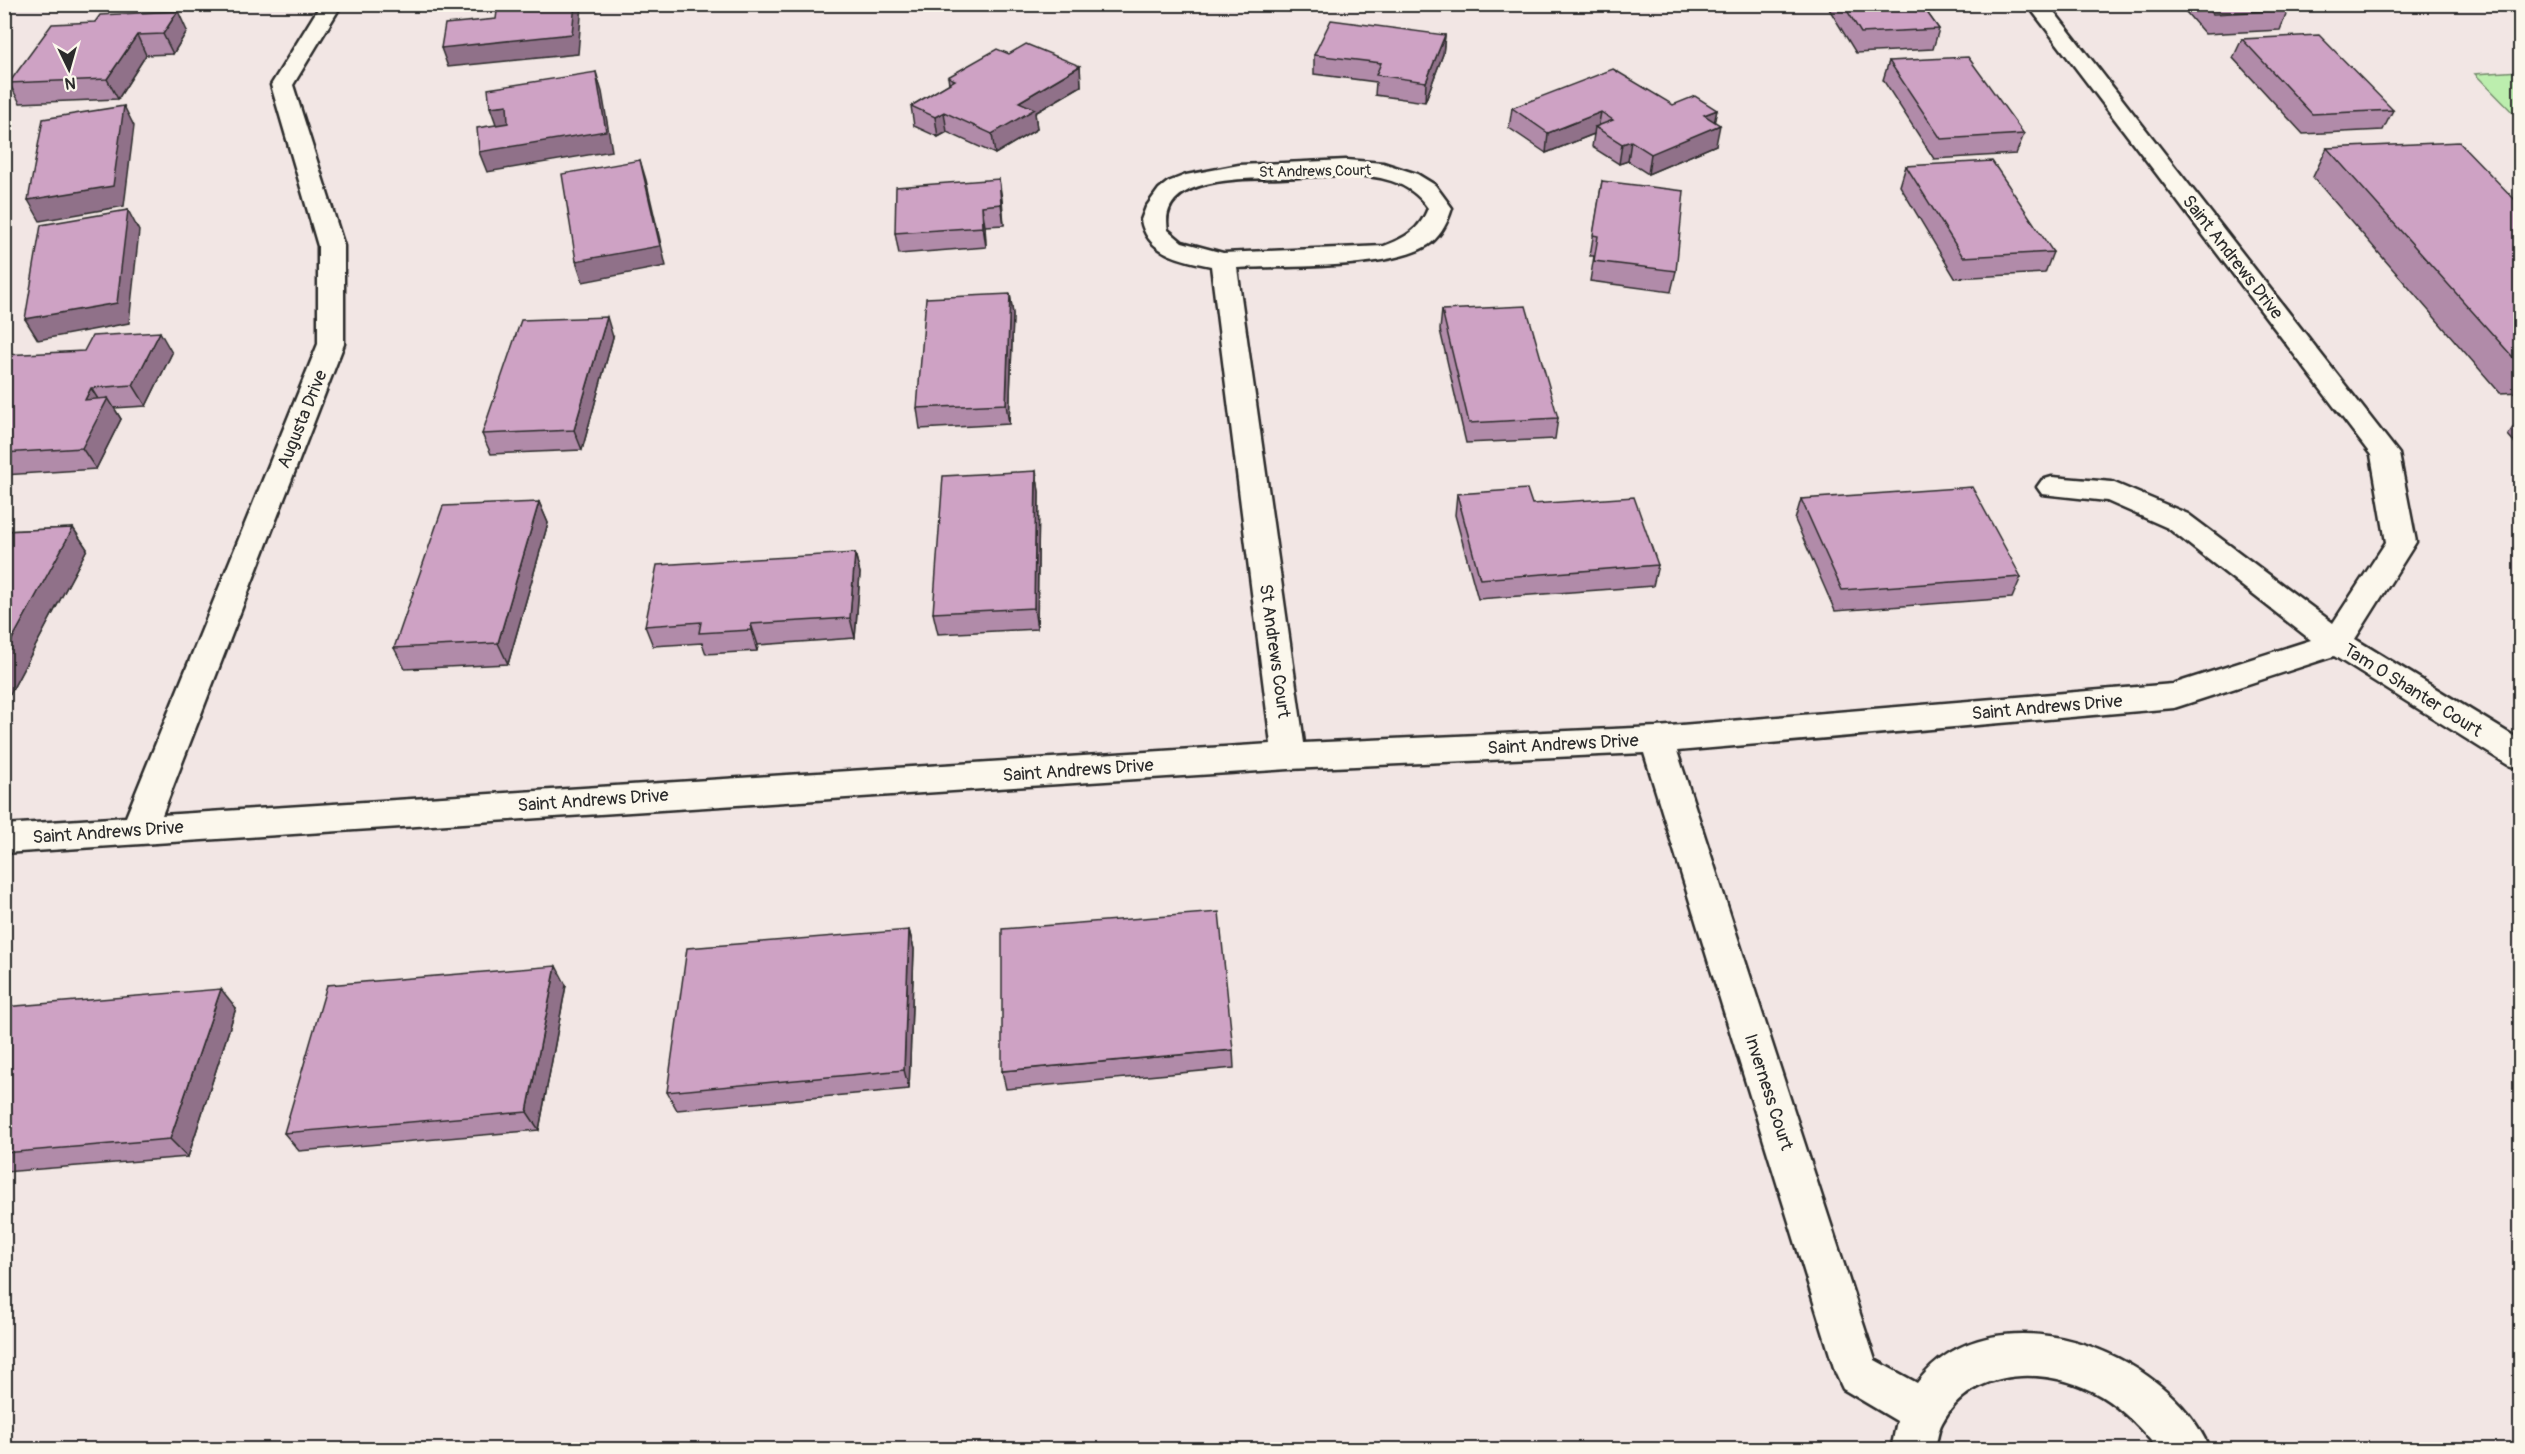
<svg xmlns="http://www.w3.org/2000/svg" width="2525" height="1454" font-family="Pangolin,sans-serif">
<rect width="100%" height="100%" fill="#f2e6e4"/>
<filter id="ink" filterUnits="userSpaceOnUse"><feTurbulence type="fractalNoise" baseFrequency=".0167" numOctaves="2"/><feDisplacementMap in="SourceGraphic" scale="12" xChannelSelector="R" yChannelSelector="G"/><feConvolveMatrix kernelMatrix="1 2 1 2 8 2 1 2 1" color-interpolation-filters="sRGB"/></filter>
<g filter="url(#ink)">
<!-- green -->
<path fill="#bceeae" stroke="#748c6c" stroke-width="1.5" d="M2520,71V120L2475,74Z"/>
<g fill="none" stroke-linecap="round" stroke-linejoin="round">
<defs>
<path id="minor" d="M321,4H342L293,85L344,246V344L162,815L1271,744L1211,266C1182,260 1147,254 1141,220L1146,207L1159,189L1168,182L1186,175L1239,165L1346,160L1383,163L1417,174L1435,185L1452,208C1448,221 1442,234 1431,243C1395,270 1284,266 1237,268L1304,743L1657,727L2173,684L2311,640L2168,528L2107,501L2042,494L2037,487L2042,480L2052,477L2112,482L2188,514L2333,623L2386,542L2371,455L2027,4H2048L2399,454L2416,542L2355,639L2520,740V769L2508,765L2334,656L2174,708L1677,751L1875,1360L1917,1383C1991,1284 2169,1350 2210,1450H2159C2142,1430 2124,1410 2101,1396C2050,1366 1973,1365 1942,1423C1938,1430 1937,1441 1935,1450H1891L1897,1421L1843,1389L1836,1374L1644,753L1289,769L4,853V825L126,817L318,344V246L271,85ZM1346,175C1377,175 1409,180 1428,208C1420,230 1405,238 1384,246L1223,253L1182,242L1168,230C1157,175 1247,179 1281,178C1303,177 1325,175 1346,175Z"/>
</defs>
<!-- minor casing -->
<use href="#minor" stroke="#2b2b2b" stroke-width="5"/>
<!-- minor -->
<use href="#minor" fill="#fbf7ec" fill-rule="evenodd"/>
</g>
<!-- wall -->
<g fill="#b18ba9" stroke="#2b2b2b" stroke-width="1.5">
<path d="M1826,4H1921L1939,29L1933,49L1856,53Z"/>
<path d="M2179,4H2283L2288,10L2280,30L2205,34Z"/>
<path d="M95,22L187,31L173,54L146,55L118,99L20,103L9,83Z"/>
<path d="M1445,35L1443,54L1425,102L1375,95L1376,82L1314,74V55Z"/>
<path d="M2242,39L2393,110L2383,130L2303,134L2233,58Z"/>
<path d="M1009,54L1080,66L1081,86L1035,113L1037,129L995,154L947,132L938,137L914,126L911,106L949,84L948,77Z"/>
<path d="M1889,61L2024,134L2016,154L1934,159L1883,80Z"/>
<path d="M1512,108L1717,110L1714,121L1716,145L1648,174L1628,161L1619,164L1592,147L1594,134L1546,153L1509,128Z"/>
<path d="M2327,148L2520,205V392L2500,393L2313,177Z"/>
<path d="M1906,166L2053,252L2045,273L1955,278L1900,186Z"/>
<path d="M999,179L1004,225L985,226L986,247L899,254L895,233Z"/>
<path d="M1602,181L1676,271L1671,292L1590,281L1594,256H1590Z"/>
<path d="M1010,294L1013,314L1009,424L920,429L917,408Z"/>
<path d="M1442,310L1558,418L1555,439L1466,443L1440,330Z"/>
<path d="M613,337L582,450L491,454L482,434Z"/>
<path d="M172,353L146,406L114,408L121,419L96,469L4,475V355Z"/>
<path d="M2520,417V449L2508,435Z"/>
<path d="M1036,471L1039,492L1037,629L938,634L933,613Z"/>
<path d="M1457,494L1532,504L1658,565L1653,586L1478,599L1455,515Z"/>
<path d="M1801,499L2021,577L2012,598L1835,611L1795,520Z"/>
<path d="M539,502L548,523L508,664L405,669L394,648Z"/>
<path d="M73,528L87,549L10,694L4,695V531Z"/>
<path d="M855,553L860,573L855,638L758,645L757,651L706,654L702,643L653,646L645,626Z"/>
<path d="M909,930L914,949L909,1089L677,1110L667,1092Z"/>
<path d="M566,985L539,1130L299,1151L284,1133Z"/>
<path d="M4,1007L236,1008L188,1157L4,1172Z"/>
<path d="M1233,1050L1234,1068L1006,1089L1002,1071Z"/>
</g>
<!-- shaded-wall -->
<g fill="#907189" stroke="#2b2b2b" stroke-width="1.5">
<path d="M575,4H582L578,54L448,67L441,48Z"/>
<path d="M178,11L187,31L173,54L163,34Z"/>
<path d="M137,35L146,55L118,99L107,79Z"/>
<path d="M1445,35L1443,54L1425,102L1426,82Z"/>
<path d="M1080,66L1081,86L1035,113L1037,129L995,154L992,134L1019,102Z"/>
<path d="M596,72L602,92L612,151L487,172L479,152Z"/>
<path d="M507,105L514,124L497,127L490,107Z"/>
<path d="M124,106L134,126L124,206L40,221L28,200Z"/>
<path d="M1717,110L1713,128L1720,125L1716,145L1648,174L1651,154L1704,115Z"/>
<path d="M944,112L947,132L938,137L935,117Z"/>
<path d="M1601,112L1598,129L1595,127L1594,134L1546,153L1548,133Z"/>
<path d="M1631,141L1628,161L1619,164L1622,144Z"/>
<path d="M640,160L646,180L666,266L583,282L576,261Z"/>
<path d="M999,179L1002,199L1004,225L1001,204Z"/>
<path d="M982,206L985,226L986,247L983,227Z"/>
<path d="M128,210L139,231L129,323L38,340L25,319Z"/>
<path d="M1010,294L1013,314L1009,424L1006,404Z"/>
<path d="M607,317L613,337L582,450L574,430Z"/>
<path d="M160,332L172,353L146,406L133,385Z"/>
<path d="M91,388L103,407L108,398L121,419L96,469L82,448L85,400Z"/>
<path d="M1036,471L1039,492L1037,629L1034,608Z"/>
<path d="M539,502L548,523L508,664L498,643Z"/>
<path d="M73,528L87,549L10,694L4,687V654Z"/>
<path d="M855,553L860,573L855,638L850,618Z"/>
<path d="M751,624L758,645L757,651L751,630Z"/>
<path d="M909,930L914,949L909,1089L904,1070Z"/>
<path d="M556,966L566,985L539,1130L527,1112Z"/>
<path d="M221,989L236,1008L188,1157L170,1139Z"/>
</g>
<!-- building -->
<g fill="#cea2c4" stroke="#2b2b2b" stroke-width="1.5">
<path d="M498,4H575L572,34L441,48L445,24L496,19Z"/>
<path d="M1843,4H1921L1939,29L1861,33Z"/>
<path d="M2204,4H2283L2288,10L2213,14Z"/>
<path d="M178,11L163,34L137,35L107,79L9,83L52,24L95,22L100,15Z"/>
<path d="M1331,20L1445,35L1426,82L1376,75L1381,63L1314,55Z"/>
<path d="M2319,35L2393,110L2312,114L2242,39Z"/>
<path d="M1026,44L1080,66L1019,102L1035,109L992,134L944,112L935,117L911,106L955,80L948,77L997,49L1009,54Z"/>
<path d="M1968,57L2024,134L1941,139L1889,61Z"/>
<path d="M1613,69L1673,105L1695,96L1717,110L1704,115L1720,125L1651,154L1631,141L1622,144L1595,127L1613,120L1601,112L1548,133L1512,108Z"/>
<path d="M596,72L606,131L479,152L477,128L508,123L507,105L490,107L488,89Z"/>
<path d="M124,106L113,186L28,200L43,119Z"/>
<path d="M2459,142L2520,205V364H2519L2327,148Z"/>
<path d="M640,160L660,246L576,261L562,174Z"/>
<path d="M1992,161L2053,252L1963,257L1906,166Z"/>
<path d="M999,179L1001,204L982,206L983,227L895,233L896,187Z"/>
<path d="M1602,181L1684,191L1676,271L1594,261L1598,236L1593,235Z"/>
<path d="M128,210L117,303L25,319L41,225Z"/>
<path d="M1010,294L1006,404L917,408L926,298Z"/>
<path d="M1526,306L1558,418L1469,423L1442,310Z"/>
<path d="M607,317L574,430L482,434L521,320Z"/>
<path d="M160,332L133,385L91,388L85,400L108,398L82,448L4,453V355L84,351L92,336Z"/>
<path d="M1036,471L1034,608L933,613L943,476Z"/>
<path d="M1972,487L2021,577L1842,590L1801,499Z"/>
<path d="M1527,489L1532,504L1634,497L1658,565L1480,579L1457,494Z"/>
<path d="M539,502L498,643L394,648L443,506Z"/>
<path d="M73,528L4,654V531Z"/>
<path d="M855,553L850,618L751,624V630L699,633L701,622L645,626L657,565Z"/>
<path d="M1219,912L1233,1050L1002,1071V929Z"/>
<path d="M909,930L904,1070L667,1092L687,948Z"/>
<path d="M556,966L527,1112L284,1133L327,985Z"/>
<path d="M221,989L170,1139L4,1153V1007Z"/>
</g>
</g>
<g text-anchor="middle" stroke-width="6" stroke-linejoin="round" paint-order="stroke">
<!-- far-street labels -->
<g font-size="15" fill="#2b2b2b" stroke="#fbf7ec">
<text transform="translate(1315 171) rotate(-1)" y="5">St Andrews Court</text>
</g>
<!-- street labels -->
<g font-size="18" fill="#2b2b2b" stroke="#fbf7ec">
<text transform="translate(2233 257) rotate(52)" y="6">Saint Andrews Drive</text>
<text transform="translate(302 419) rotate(-68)" y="6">Augusta Drive</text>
<text transform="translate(1275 651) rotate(82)" y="6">St Andrews Court</text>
<text transform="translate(2413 690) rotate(32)" y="6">Tam O Shanter Court</text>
<text transform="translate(2047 707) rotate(-5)" y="6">Saint Andrews Drive</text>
<text transform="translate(1563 744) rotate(-3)" y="6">Saint Andrews Drive</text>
<text transform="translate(1078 770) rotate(-4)" y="6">Saint Andrews Drive</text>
<text transform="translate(593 800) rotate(-4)" y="6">Saint Andrews Drive</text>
<text transform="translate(108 832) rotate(-4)" y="6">Saint Andrews Drive</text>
<text transform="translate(1769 1092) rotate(72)" y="6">Inverness Court</text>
</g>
</g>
<!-- margin -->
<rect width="2525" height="1454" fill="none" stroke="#fbf7ec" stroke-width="24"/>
<rect x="12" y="12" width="2501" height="1430" fill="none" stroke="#2b2b2b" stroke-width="2" filter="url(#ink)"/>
<!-- north arrow -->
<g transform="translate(69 69) rotate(175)" stroke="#fbf7ec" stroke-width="4.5" paint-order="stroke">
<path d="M0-4.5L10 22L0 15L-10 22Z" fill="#2b2b2b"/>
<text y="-9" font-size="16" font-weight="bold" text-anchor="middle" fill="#2b2b2b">N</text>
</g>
</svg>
